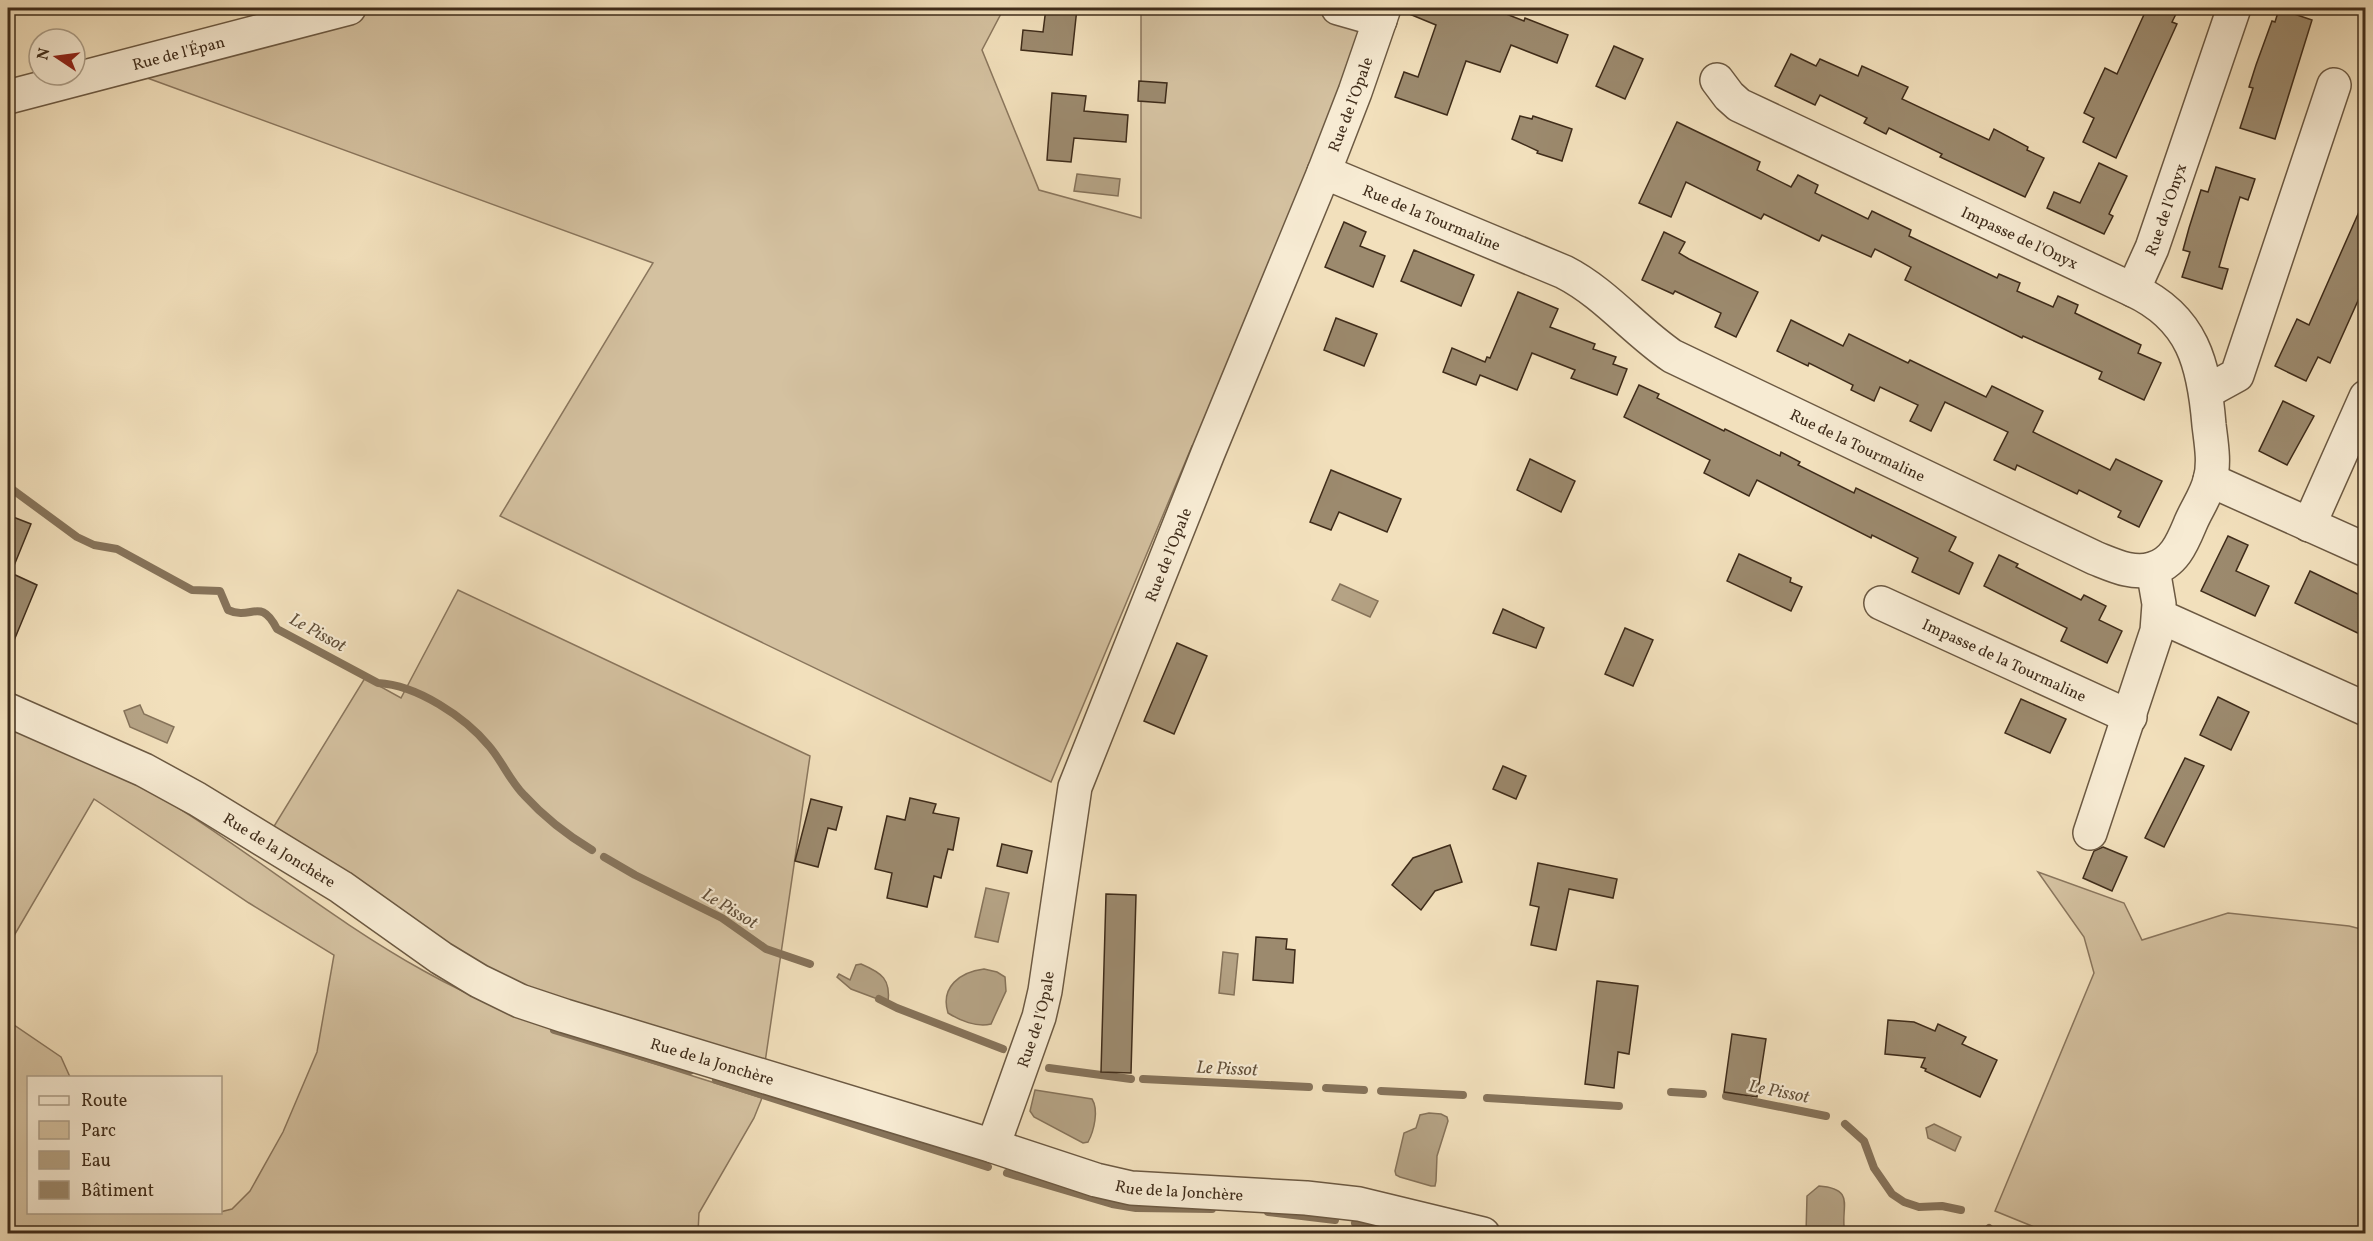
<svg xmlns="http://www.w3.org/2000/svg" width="2373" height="1241" font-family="Vollkorn,serif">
<rect width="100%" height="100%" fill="#f2e0bc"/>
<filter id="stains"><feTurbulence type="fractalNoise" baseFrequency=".00333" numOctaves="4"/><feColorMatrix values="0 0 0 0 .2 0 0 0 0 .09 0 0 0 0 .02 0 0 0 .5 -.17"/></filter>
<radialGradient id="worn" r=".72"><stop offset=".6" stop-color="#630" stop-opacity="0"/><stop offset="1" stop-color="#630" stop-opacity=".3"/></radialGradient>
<!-- green -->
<g fill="#d4c1a0" stroke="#8a765d" stroke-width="1.5">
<path d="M349,8H1004L982,50L1039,190L1141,218V8H1338L1380,20L1208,453L1192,446L1051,782L500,516L653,263L120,68Z"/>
<path d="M458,590L810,756L763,1076L565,1016L265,841L365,678L401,698Z"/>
<path d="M8,727C42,741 80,752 112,769C222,827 316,911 424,971C525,1028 652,1062 762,1098L754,1118L699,1213L698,1233H8V1021L61,1057L70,1077L28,1078V1212H220L232,1209L250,1191L283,1132L317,1052L334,955L249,903L94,799L8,946Z"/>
<path d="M2038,872L2124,903L2142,940L2228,913L2349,926L2365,930V1233H2049L1995,1211L2094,973L2084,937Z"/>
</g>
<!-- water -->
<g fill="#b5a385" stroke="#86735a" stroke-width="1.5">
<path d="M1077,174L1120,179L1118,196L1074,191Z"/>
<path d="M1340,584L1378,601L1370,617L1332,600Z"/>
<path d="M140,705L144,714L174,727L167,743L130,727L124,711Z"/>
<path d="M986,888L1009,893L998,942L975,937Z"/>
<path d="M1223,952L1238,954L1234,995L1219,993Z"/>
<path d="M861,964C882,973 891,979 888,1003L851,989L837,977L839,974L850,980L856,965Z"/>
<path d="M984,969L997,972L1005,977L1006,991L991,1024C977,1028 959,1020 948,1013C940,987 960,972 984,969Z"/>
<path d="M1035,1090L1092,1099C1099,1110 1094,1131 1088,1142L1083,1143L1034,1117L1030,1111Z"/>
<path d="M1429,1113L1441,1114L1447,1117L1448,1121L1437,1156L1436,1181L1435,1186H1431L1400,1177L1396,1175L1395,1171L1404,1133L1416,1128L1420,1115Z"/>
<path d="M1934,1124L1961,1137L1955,1151L1928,1138L1926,1128Z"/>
<path d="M1819,1186C1858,1189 1839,1209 1845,1233H1806L1807,1196Z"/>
</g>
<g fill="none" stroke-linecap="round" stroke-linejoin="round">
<!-- stream -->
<g stroke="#86735a" stroke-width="8">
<path d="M9,487L77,537L94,545L117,549L192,590L220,591L228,610C252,621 260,596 277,629L378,683C417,685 465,717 489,746C502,761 510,781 524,795C544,817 567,835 592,850"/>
<path d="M604,857L635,875L722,918L766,949L810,964"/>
<path d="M879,999L897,1008L1003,1049"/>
<path d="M554,1030L690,1071"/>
<path d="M1049,1068L1131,1079"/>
<path d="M1143,1079L1309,1087"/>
<path d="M716,1080L988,1167"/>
<path d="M1326,1088L1364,1090"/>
<path d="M1381,1091L1463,1095"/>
<path d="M1671,1092L1703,1094"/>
<path d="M1726,1096L1826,1116"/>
<path d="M1487,1098L1619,1106"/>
<path d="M1845,1124L1864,1141L1874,1168L1892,1194L1904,1202L1919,1207L1942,1206L1961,1210"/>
<path d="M1007,1173L1112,1204L1136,1208L1212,1209"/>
<path d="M1268,1212L1335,1220"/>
<path d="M1355,1223L1404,1231"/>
<path d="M1989,1228L1996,1234"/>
</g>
</g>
<!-- building -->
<g fill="#9c8a6e" stroke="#3f2c1a" stroke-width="1.5">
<path d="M1046,8H1077L1072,55L1021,50L1023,30L1043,32Z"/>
<path d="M1402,8H1491L1524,21L1525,18L1568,35L1557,63L1511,45L1500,72L1466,61L1447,115L1395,97L1404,72L1418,77L1436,25L1402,11Z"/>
<path d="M2147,8H2179L2172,22L2177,24L2116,158L2083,142L2094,118L2084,113L2105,68L2117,74Z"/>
<path d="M2279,9L2312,20L2275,139L2240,128L2253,88L2249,87L2256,65L2272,21L2275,22Z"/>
<path d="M1614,46L1643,59L1625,99L1596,86Z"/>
<path d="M1791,54L1816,66L1820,59L1858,76L1862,66L1908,87L1902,99L1989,140L1994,129L2028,147L2027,150L2044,158L2025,197L1940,157L1942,154L1889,128L1886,134L1864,123L1867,118L1820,95L1815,105L1775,86Z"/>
<path d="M1139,81L1167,83L1165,103L1138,101Z"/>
<path d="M1052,93L1086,96L1084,111L1128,115L1126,142L1074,138L1071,162L1047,160Z"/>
<path d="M1520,116L1532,119L1533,116L1572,129L1562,161L1537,153L1538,151L1512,139Z"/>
<path d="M1677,122L1760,162L1757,170L1791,187L1798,175L1818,185L1815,193L1868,219L1872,211L1911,230L1909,236L1997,278L1999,274L2020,283L2017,291L2053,307L2058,296L2078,305L2075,313L2141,345L2138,353L2161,363L2144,400L2099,379L2102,372L2023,336L2022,338L1905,280L1911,267L1875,249L1871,257L1822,235L1819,241L1764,214L1761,219L1686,182L1671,217L1639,203Z"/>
<path d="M2099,163L2127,176L2109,214L2113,216L2104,234L2047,208L2054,192L2080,203Z"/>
<path d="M2216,167L2255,179L2248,200L2240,197L2227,239L2219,267L2228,269L2222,289L2182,277L2190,252L2183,250L2189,228L2201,190L2208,192Z"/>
<path d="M2366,196L2365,285L2330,363L2318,357L2306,381L2275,366L2297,319L2309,325Z"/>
<path d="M1344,222L1366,232L1360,246L1385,256L1373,287L1325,267Z"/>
<path d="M1664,232L1685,242L1679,253L1689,259L1758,292L1736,337L1715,327L1721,313L1675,291L1673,294L1642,280Z"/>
<path d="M1414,250L1474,275L1461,306L1401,281Z"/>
<path d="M1518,292L1558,309L1550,327L1595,344L1593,349L1616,357L1613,364L1627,369L1617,395L1571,378L1575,370L1532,353L1517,390L1480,375L1476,385L1443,372L1452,348L1485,362L1487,357L1490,358Z"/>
<path d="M1336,318L1377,334L1364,366L1324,350Z"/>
<path d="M1791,320L1843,346L1849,334L1908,363L1910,360L1986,397L1992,386L2043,411L2033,432L2110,470L2116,459L2162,481L2139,527L2118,517L2121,511L2079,490L2077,494L2017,465L2015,470L1994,460L2008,432L1945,402L1931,431L1910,421L1918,405L1880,387L1874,401L1851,390L1853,385L1809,363L1808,366L1777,351Z"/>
<path d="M1639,385L1659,394L1657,398L1724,431L1725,429L1780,456L1781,452L1800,462L1798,465L1854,493L1856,488L1956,537L1949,551L1973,563L1959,594L1912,572L1918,558L1872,535L1871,538L1757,480L1749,496L1704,473L1710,460L1624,417Z"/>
<path d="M2283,401L2314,416L2287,465L2259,451Z"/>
<path d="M1530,459L1575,481L1561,512L1517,490Z"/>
<path d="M1331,470L1401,499L1387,532L1339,512L1331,530L1310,522Z"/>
<path d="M8,515L31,524L11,573L37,585L8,655Z"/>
<path d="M2228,536L2248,545L2236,571L2269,586L2255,616L2201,591Z"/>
<path d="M1739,554L1791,578L1790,582L1802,587L1791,611L1727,581Z"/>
<path d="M1999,555L2018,564L2016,567L2081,600L2084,595L2106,606L2099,620L2122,631L2107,663L2061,641L2067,628L1984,586Z"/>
<path d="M2310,571L2366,598V637L2295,603Z"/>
<path d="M1503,609L1544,628L1536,648L1493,633Z"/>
<path d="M1625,628L1653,640L1633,686L1605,674Z"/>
<path d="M1177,643L1207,656L1174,734L1144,721Z"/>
<path d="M2218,697L2249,712L2231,750L2200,735Z"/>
<path d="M2021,699L2066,719L2050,753L2005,733Z"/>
<path d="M2185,758L2204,766L2164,847L2145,838Z"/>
<path d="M1503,766L1526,776L1516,799L1493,789Z"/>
<path d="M910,798L936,804L933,813L959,818L953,850L948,849L941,878L934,876L927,907L887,898L892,873L875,869L887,816L905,820Z"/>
<path d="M811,799L842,807L836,830L828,828L818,867L795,861Z"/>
<path d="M1002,844L1032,851L1027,873L997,866Z"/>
<path d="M1450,845L1462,882L1435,891L1421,910L1392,885L1413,858Z"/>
<path d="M2103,847L2127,857L2112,891L2083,878L2094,851Z"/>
<path d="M1538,863L1617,879L1613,898L1569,889L1556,950L1531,945L1539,907L1530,905Z"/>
<path d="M1106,894L1136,895L1131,1073L1101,1072Z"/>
<path d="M1256,937L1287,939L1286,949L1295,950L1293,983L1253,980Z"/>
<path d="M1597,981L1638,986L1629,1054L1618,1052L1614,1088L1585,1084Z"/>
<path d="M1888,1020L1914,1022L1935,1031L1938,1024L1966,1037L1962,1044L1997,1060L1980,1097L1925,1071L1926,1069L1921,1067L1925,1058L1885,1054Z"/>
<path d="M1732,1034L1766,1039L1757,1097L1724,1092Z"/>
</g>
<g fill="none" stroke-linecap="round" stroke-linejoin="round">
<defs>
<g id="minor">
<path d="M1338,8L1380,20"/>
<path id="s1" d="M8,97L349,8"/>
<path id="s2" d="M1324,172L1564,272C1605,293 1634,330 1672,356L2095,558C2113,565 2133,575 2152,569C2175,563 2183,541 2191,522C2197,508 2207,494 2210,480C2215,463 2211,442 2209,425C2204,364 2193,318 2133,290L1739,105L1729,96L1717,80"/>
<path id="s3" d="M2133,290L2152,248L2234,8"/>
<path d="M2206,392L2237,375L2334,85"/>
<path d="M2210,480L2366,550"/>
<path d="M2309,525L2366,397"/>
<path id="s4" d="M1881,603L2130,717"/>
<path d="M2159,616L2366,709"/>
<path id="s5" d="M8,710L144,770L197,799L341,887L441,958L479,981L520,1001L565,1016L993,1146L1096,1180L1131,1188L1306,1198L1359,1204L1483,1234"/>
<path d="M2090,833L2157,631L2159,604L2153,569"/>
<path id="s6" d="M993,1146L1039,1017L1045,991L1075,787L1208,453L1324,172L1355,92L1384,8"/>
</g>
</defs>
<!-- minor casing -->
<use href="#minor" stroke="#6c5942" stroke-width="36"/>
<!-- minor -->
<use href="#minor" stroke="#f7ebd3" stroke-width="33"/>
</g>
<g text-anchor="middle" stroke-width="4.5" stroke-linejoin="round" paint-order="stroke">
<!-- street labels -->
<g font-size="16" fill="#3f2c1a" stroke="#f7ebd3">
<text dy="6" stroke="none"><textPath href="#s1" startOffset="176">Rue de l'Épan</textPath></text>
<text dy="6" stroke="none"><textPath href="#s6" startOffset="1106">Rue de l'Opale</textPath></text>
<text dy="6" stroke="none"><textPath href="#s3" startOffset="87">Rue de l'Onyx</textPath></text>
<text dy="6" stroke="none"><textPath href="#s2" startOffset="117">Rue de la Tourmaline</textPath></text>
<text transform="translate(2020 237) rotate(25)" y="6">Impasse de l'Onyx</text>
<text dy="6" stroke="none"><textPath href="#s2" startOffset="603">Rue de la Tourmaline</textPath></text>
<text dy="6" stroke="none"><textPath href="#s6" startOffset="620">Rue de l'Opale</textPath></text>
<text dy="6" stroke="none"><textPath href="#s4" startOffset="136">Impasse de la Tourmaline</textPath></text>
<text dy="6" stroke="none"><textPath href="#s5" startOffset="306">Rue de la Jonchère</textPath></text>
<text dy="6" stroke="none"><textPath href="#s6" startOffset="134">Rue de l'Opale</textPath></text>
<text dy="6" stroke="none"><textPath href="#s5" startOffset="792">Rue de la Jonchère</textPath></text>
<text dy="6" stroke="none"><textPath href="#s5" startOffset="1278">Rue de la Jonchère</textPath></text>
</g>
<!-- water labels -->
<g font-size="18" font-style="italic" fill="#62503a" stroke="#f7ebd3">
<text transform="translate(318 632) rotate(29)" y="6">Le Pissot</text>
<text transform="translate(730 908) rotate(31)" y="6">Le Pissot</text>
<text transform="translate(1227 1068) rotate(3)" y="6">Le Pissot</text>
<text transform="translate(1779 1091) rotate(11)" y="6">Le Pissot</text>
</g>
</g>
<!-- margin -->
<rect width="2373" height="1241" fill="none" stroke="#f2e0bc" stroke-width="30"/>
<rect x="9" y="9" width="2355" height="1223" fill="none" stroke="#3f2c1a" stroke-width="3"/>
<rect x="15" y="15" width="2343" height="1211" fill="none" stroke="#3f2c1a" stroke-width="1.5"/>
<!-- legend -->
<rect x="27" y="1076" width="195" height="138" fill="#f7ebd3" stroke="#ad9f89" stroke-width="1.5"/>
<rect x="39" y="1096" width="30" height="9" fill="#f7ebd3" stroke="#ad9f89" stroke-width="1.5"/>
<text x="81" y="1106" font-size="18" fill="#3f2c1a">Route</text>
<rect x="39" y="1121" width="30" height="18" fill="#d4c1a0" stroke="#ad9f89" stroke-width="1.5"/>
<text x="81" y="1136" font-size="18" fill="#3f2c1a">Parc</text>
<rect x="39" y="1151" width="30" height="18" fill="#b5a385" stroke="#ad9f89" stroke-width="1.5"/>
<text x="81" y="1166" font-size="18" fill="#3f2c1a">Eau</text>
<rect x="39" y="1181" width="30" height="18" fill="#9c8a6e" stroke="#ad9f89" stroke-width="1.5"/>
<text x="81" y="1196" font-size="18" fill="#3f2c1a">Bâtiment</text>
<!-- north arrow -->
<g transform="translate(57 57) rotate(283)"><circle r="28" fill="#f7ebd3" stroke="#ad9f89" stroke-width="1.5"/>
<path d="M0-4.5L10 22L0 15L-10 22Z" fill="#8f2418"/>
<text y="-9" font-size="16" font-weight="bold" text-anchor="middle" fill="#3f2c1a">N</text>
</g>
<rect width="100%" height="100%" filter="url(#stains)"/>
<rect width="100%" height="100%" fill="url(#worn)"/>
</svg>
